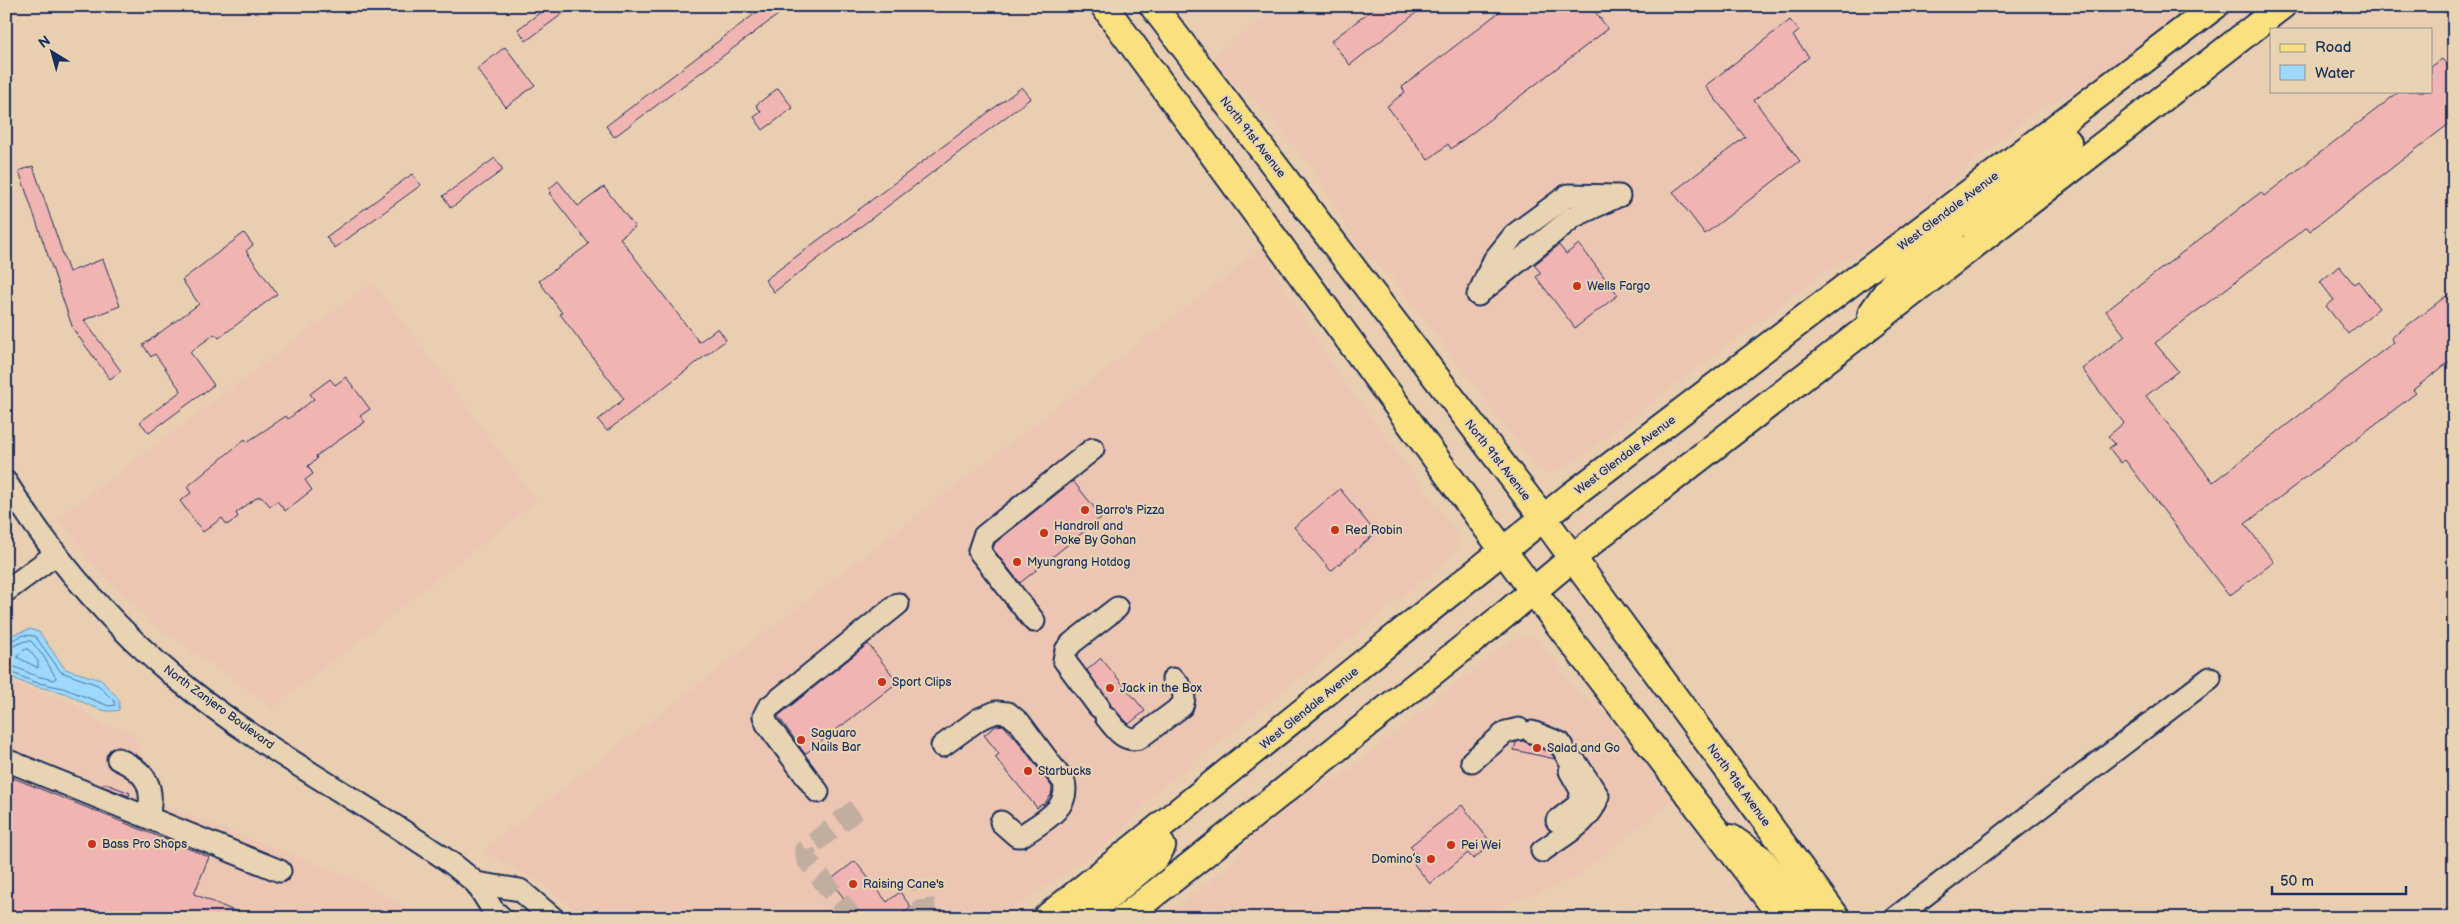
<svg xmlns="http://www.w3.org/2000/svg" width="2460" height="924" font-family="'Balsamiq Sans',sans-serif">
<rect width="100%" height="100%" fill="#eaceb2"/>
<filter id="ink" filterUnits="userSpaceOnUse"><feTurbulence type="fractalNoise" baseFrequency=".02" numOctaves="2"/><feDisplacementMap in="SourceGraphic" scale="10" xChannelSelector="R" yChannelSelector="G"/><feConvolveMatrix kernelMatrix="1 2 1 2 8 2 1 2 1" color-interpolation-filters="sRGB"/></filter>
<g filter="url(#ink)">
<!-- built -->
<g fill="#ecc6b2">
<path d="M1279,6H2189L2087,84L2030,115L1970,165L1914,217L1886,238L1824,272L1574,461L1553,473L1544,472L1534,465L1395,280L1360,249L1313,170L1264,108L1230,82L1212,57Z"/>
<path d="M1263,248L1278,279L1342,379L1454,529L1458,538V548L1451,558L1159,790L1112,841L1001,918H585L540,882L482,851Z"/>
<path d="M373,282L537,501L273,708L156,626L101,574L58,518Z"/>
<path d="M1523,635L1539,640L1578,693L1605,713L1673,800L1575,878L1490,912L1482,918H1164L1227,868L1253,835L1302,796L1347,772L1507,643Z"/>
<path d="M6,682L70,702L104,725L131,731L164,806L361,881L424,918H6Z"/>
</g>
<!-- water -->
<path fill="#9cd9fd" stroke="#6895bd" d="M30,629L39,632L65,669L101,680L119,699V710C100,716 78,697 61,692C41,687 24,686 6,673V640L12,635Z"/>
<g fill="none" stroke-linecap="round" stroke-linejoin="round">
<!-- shore -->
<g stroke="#4f739e" stroke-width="1">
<path d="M6,643L23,635L35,636L61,672L98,685L114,701L115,705L109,706L63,688L34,682L6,670"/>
<path d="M6,649L25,641H31L44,657L56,678L54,680L36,676L6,663"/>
<path d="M28,649L38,661V668L17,657L22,651Z"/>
</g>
</g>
<!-- building -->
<g fill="#f0b4b2" stroke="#1b2f5e">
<path d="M549,6H573L526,41L518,29Z"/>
<path d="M765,6H790L614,137L606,126Z"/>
<path d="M1377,6H1425L1350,65L1331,41Z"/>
<path d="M1507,6H1591L1608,29L1451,149L1448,144L1428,160L1387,106L1405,92L1402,87Z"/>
<path d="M1790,20L1799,31L1793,36L1809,57L1754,100L1800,161L1705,234L1673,192L1745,137L1705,86Z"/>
<path d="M505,47L535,85L506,107L477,69Z"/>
<path d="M2442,59L2454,74V120L2310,231L2307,227L2155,343L2178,371L2146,396L2213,482L2394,342L2391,338L2454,290V358L2413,390L2416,393L2245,524L2274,562L2229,596L2125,460L2121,463L2109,448L2115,444L2108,436L2124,423L2082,369L2125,336L2106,311L2261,192L2264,196L2400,91H2431V67Z"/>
<path d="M1022,87L1031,98L774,292L765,280Z"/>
<path d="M778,88L793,108L763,130L754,117L761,112L756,105Z"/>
<path d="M495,158L503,170L451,208L443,196Z"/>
<path d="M33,166L69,272L103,259L120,306L84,320L121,371L110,379L73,329L19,171Z"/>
<path d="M412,174L421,185L335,248L326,237Z"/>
<path d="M558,181L578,206L604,187L635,227L620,238L699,342L718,328L726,340L607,431L598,420L624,399L560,314L562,313L539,281L589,244L549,193L551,192L549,189Z"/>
<path d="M244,233L253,245L246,251L277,294L219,338L215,334L190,352L214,385L149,433L140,422L181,391L155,354L151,357L143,345L199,304L182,280Z"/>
<path d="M1579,244L1618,295L1575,328L1536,277L1541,273L1534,265L1559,245L1566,254Z"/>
<path d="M2339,266L2354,284L2358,281L2379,308L2348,334L2326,306L2334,300L2320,282Z"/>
<path d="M346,377L370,409L360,416L365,422L316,456L317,459L308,466L313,474L305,480L312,490L285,511L277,501L270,506L262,497L260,498L259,496L236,513L238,517L227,525L222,518L203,532L180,501L191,493L187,487L245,439L247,442L286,416L288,419L314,399L310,394L330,379L335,385Z"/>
<path d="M1073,481L1102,517L1020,583L993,549L995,543Z"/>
<path d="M1340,489L1376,533L1331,571L1294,527Z"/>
<path d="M868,644L898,682L805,754L778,716Z"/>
<path d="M1101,658L1145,711L1129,724L1111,706L1087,670Z"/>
<path d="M1003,725L1017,740L1052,787L1051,795L1043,805L1042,804L1037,808L995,757L999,754L984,735L996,726Z"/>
<path d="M1523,741L1551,753L1555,759L1514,750L1516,742Z"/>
<path d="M6,775L209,857L194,894L251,918H6Z"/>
<path d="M104,783L130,793L129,796L102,786Z"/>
<path d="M1462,805L1492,844L1473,859L1468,853L1430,884L1414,864L1420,859L1410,846Z"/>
<path d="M855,861L887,902L900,892L911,907L899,918H859L830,880Z"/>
</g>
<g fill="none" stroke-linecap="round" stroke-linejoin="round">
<!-- minor-tunnel -->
<g stroke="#c1aea1" stroke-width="21" stroke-dasharray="21 11" stroke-linecap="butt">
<path d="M852,918L807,860L805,850L858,808"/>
<path d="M917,918L925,907L921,885"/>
</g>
<defs>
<g id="minor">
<path d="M1482,291L1573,217L1614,198"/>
<path d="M1478,295L1494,260L1514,235L1568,195L1619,196"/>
<path d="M6,482C53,557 109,623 177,679C262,750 363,801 454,865L476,883L493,910L502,918"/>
<path d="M6,591L56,554"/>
<path d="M1034,621L979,551L984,536L1093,449"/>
<path d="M1099,707L1064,660L1066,650L1072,643L1117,608"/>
<path d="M1106,717C1116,729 1123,742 1139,738L1182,706C1187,693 1182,688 1173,679"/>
<path d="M1532,732L1560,743L1568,758L1577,764L1598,796C1592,822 1562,836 1542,851"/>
<path d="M942,746L979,719L996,712L1008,713L1020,723L1064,782C1071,809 1040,823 1021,836H1017L1001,822"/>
<path d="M118,759C147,772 155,787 148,817"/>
<path d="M6,760L280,871"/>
<path d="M1472,761L1506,732L1519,729"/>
<path d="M818,792L767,724L764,716L768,708L898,604"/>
<path d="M1557,821L1578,805L1582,792L1570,771"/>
<path d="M476,883L520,890L553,918"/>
<path d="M1895,918L2210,678"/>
</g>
<g id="major">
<path d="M1104,6L1533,591L1783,918"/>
<path d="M1153,6L1544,519L1837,918"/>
<path d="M1980,240L1973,225L1977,215L2068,142"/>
<path d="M1871,314C1879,303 1887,290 1896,280C1925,252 1955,249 1959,203"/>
<path d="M1731,838L1761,859L1808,918"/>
<path d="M1046,918L1572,495L2215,6"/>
<path d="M1082,918L1156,857L1162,846L1153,833"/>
<path d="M1124,918L1502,617L1599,536L2282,6"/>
</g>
</defs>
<!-- minor casing -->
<use href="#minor" stroke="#1b2f5e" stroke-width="25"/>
<!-- major casing -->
<use href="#major" stroke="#1b2f5e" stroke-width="30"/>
<!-- minor -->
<use href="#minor" stroke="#e8d4b2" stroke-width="21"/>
<!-- major -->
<use href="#major" stroke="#fbe080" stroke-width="26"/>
</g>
</g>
<!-- markers -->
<g fill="#c8321e" stroke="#e8d4b2" stroke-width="2">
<circle cx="1577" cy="286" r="5"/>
<circle cx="1085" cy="510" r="5"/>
<circle cx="1335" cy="530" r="5"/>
<circle cx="1044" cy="533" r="5"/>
<circle cx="1017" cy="562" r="5"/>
<circle cx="882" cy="682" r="5"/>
<circle cx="1110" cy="688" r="5"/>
<circle cx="801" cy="740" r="5"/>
<circle cx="1537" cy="748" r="5"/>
<circle cx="1028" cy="771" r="5"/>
<circle cx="92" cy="844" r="5"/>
<circle cx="1451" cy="845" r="5"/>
<circle cx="1431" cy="859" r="5"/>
<circle cx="853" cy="884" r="5"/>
</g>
<g text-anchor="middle" stroke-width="4" stroke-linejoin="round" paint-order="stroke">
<!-- street labels -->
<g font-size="12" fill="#1b2f5e" stroke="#e8d4b2">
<text transform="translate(1253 137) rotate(52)" y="4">North 91st Avenue</text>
<text transform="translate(1948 211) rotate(-37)" y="4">West Glendale Avenue</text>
<text transform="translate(1625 455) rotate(-37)" y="4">West Glendale Avenue</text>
<text transform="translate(1498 460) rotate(52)" y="4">North 91st Avenue</text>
<text transform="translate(219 707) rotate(36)" y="4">North Zanjero Boulevard</text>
<text transform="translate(1309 708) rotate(-39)" y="4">West Glendale Avenue</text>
<text transform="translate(1739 785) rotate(54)" y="4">North 91st Avenue</text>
</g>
<!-- poi labels -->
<g font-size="12" fill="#1b2f5e" stroke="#e8d4b2" text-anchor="start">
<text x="1587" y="290">Wells Fargo</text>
<text x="1095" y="514">Barro's Pizza</text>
<text x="1054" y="530">Handroll and<tspan x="1054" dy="14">Poke By Gohan</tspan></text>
<text x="1345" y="534">Red Robin</text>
<text x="1027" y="566">Myungrang Hotdog</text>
<text x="892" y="686">Sport Clips</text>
<text x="1120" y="692">Jack in the Box</text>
<text x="811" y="737">Saguaro<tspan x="811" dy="14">Nails Bar</tspan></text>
<text x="1547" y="752">Salad and Go</text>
<text x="1038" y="775">Starbucks</text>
<text x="102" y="848">Bass Pro Shops</text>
<text x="1461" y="849">Pei Wei</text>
<text x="1421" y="863" text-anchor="end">Domino’s</text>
<text x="863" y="888">Raising Cane's</text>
</g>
</g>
<!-- margin -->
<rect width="2460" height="924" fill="none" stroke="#e8d4b2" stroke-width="25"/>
<rect x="12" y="12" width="2435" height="899" fill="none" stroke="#1b2f5e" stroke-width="2" filter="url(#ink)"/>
<!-- legend -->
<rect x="2270" y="28" width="162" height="65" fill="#e8d4b2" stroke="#969290"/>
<rect x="2280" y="44" width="25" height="8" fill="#fbe080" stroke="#969290"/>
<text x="2315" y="52" font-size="15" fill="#1b2f5e">Road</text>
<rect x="2280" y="65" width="25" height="15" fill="#9cd9fd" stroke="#969290"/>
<text x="2315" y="78" font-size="15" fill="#1b2f5e">Water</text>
<!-- north arrow -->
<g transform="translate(52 52) rotate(323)" stroke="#e8d4b2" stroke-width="4" paint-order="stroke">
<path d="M0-4L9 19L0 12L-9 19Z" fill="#1b2f5e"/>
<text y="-8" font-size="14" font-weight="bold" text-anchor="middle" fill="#1b2f5e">N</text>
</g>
<!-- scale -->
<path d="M2272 886v8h134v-8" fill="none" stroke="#1b2f5e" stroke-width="2.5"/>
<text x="2280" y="886" font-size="15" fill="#1b2f5e" stroke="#e8d4b2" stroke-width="4" paint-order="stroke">50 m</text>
</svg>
